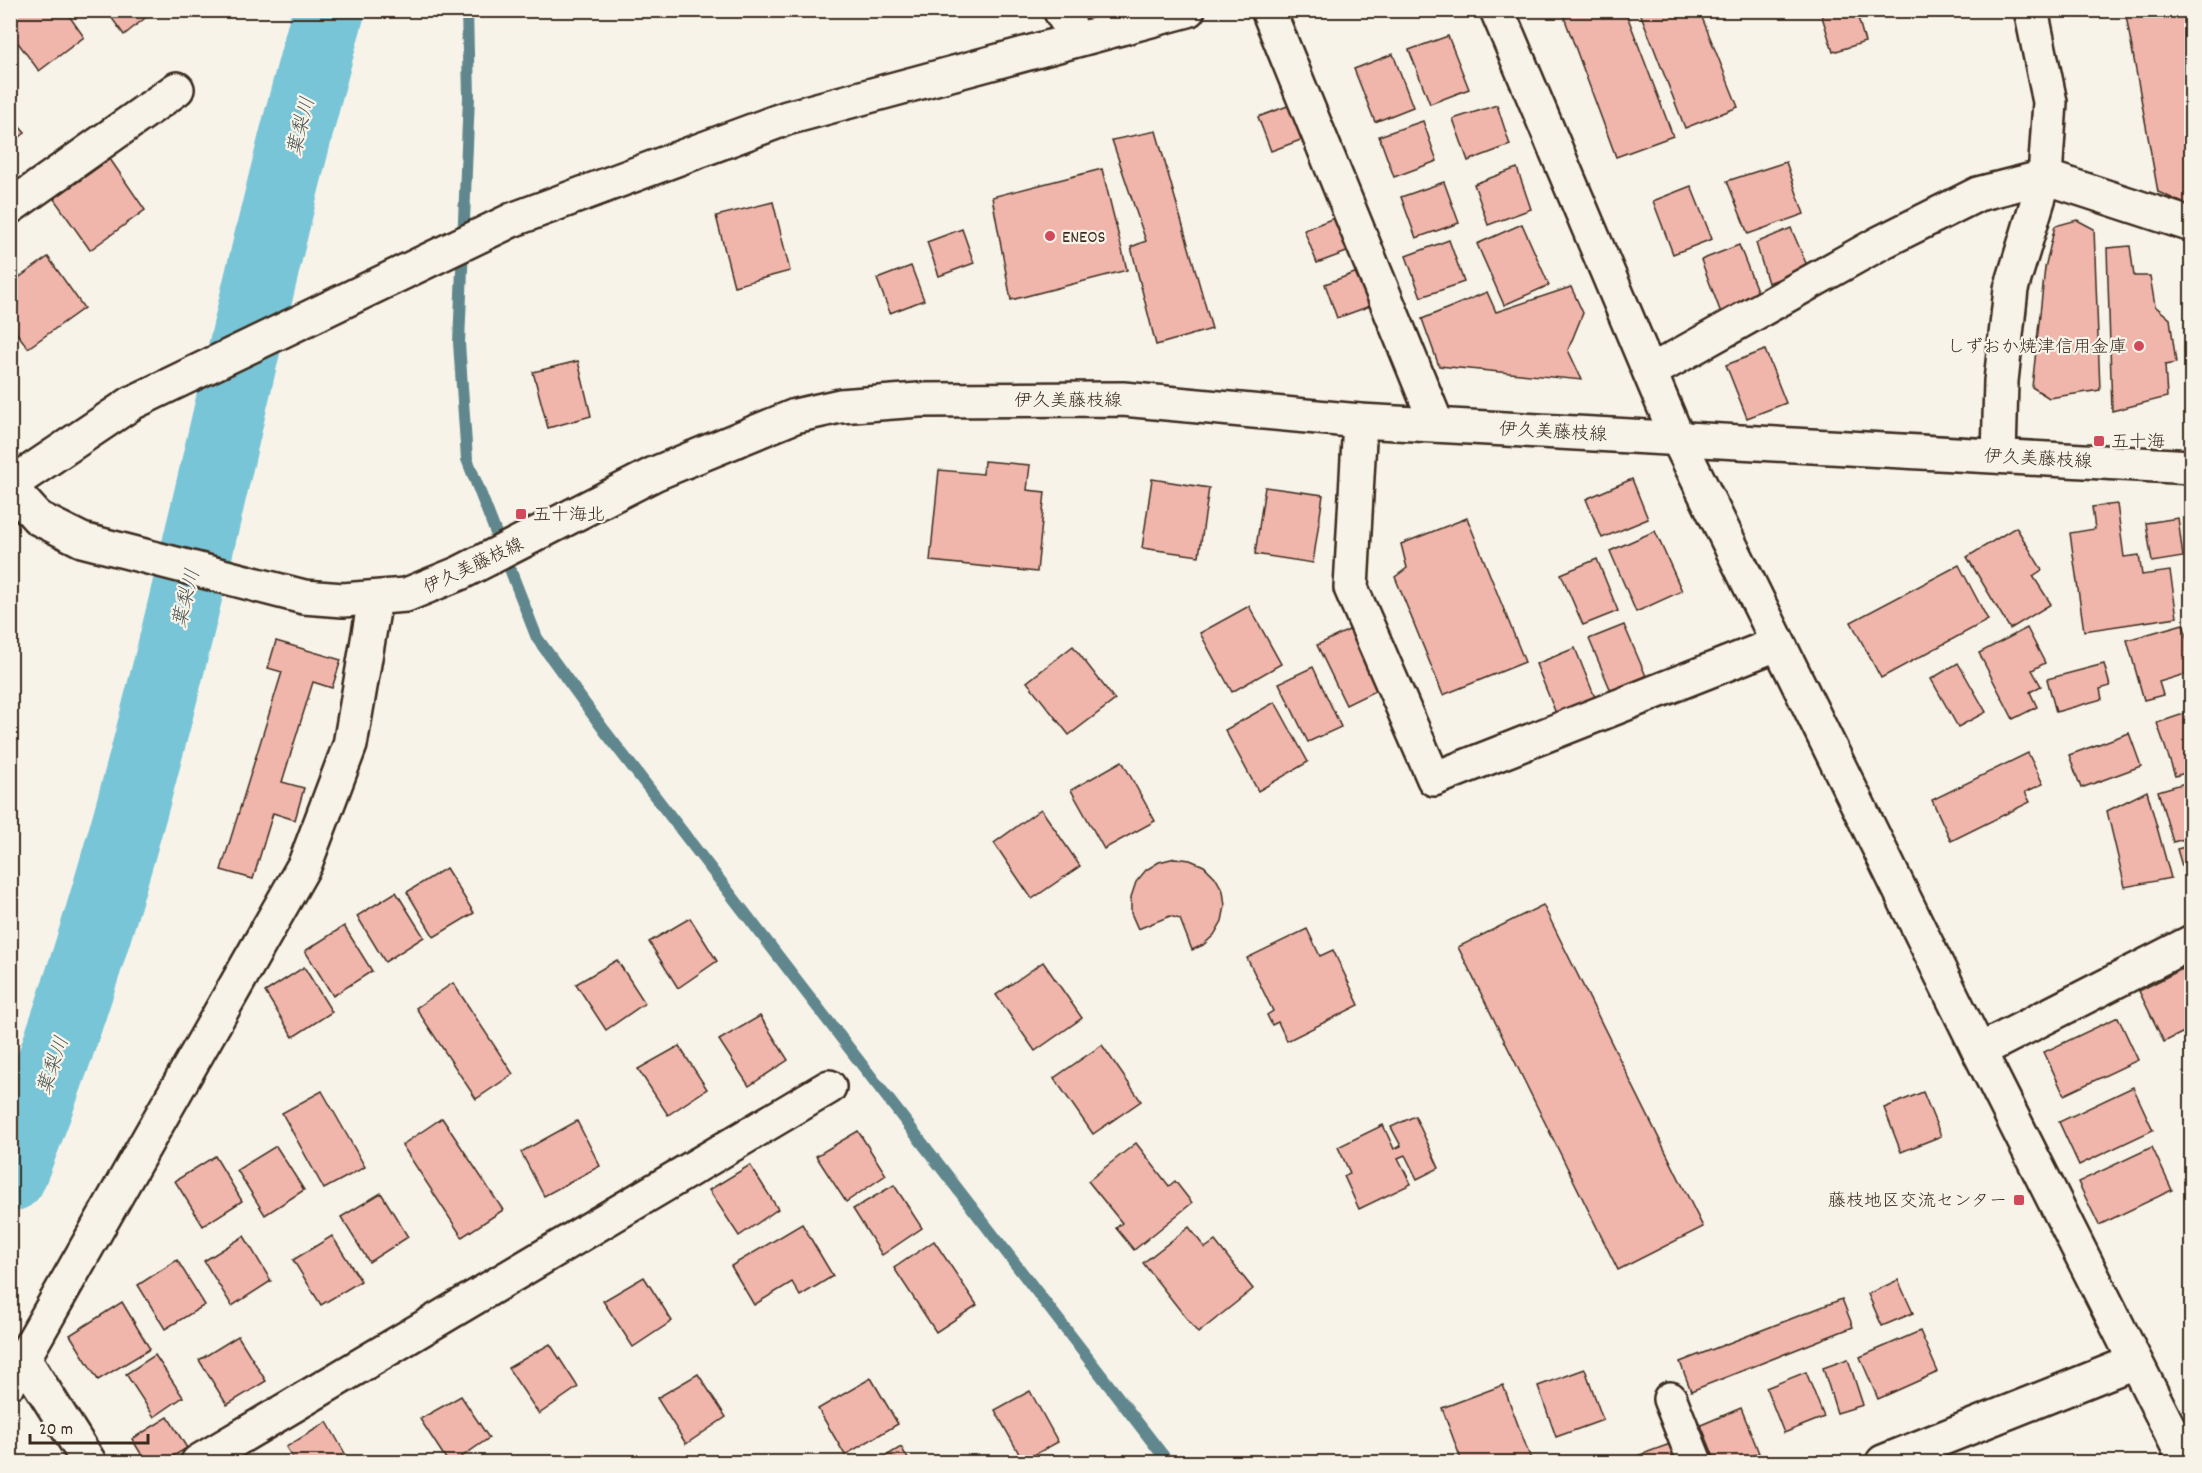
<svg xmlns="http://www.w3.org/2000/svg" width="2202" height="1473" font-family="Dekko,'Klee One',sans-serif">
<rect width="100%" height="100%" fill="#f7f3e8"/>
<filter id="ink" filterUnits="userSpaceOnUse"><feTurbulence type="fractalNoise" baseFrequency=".0167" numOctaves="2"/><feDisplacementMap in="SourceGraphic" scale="12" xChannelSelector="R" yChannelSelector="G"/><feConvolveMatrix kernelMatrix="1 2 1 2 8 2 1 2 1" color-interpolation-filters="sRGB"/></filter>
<g filter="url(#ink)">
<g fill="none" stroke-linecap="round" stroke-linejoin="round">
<!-- stream -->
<path stroke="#60878e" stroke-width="12" d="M467,10L469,97L459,343L467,459L537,638L604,730L1168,1462"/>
<!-- river -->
<path stroke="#79c5d8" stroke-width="72" d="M10,1176C161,801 221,398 329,10"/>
</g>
<!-- building -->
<g fill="#f0b6ab" stroke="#3b2a1e" stroke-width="1.5">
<path d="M10,10H65L84,37L39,71L10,32Z"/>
<path d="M106,10H155L124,35Z"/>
<path d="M1581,10H1625L1673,136L1616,157L1564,17Z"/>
<path d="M1639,10H1699L1738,107L1685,128Z"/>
<path d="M1820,10H1856L1865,42L1833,52Z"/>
<path d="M2125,10H2192V207L2158,192Z"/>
<path d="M1448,36L1469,89L1430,104L1409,50Z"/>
<path d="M1393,54L1413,107L1375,122L1354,69Z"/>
<path d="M1293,104L1306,138L1271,151L1258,117Z"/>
<path d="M1497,105L1510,145L1468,161L1453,119Z"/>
<path d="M10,116L25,133L10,145Z"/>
<path d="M1423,121L1437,161L1394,177L1379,136Z"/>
<path d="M1156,131L1212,329L1156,345L1131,247L1146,241L1112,140Z"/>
<path d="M110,159L145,210L90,250L54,199Z"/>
<path d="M1786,162L1804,214L1748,234L1727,181Z"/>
<path d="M1517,168L1531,209L1488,225L1474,184Z"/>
<path d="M1102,169L1127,270L1011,300L992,197Z"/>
<path d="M1444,182L1459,223L1416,238L1401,197Z"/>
<path d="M1691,186L1712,239L1673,254L1653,201Z"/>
<path d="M773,202L790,271L734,286L716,216Z"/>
<path d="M1339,216L1352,250L1317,263L1304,230Z"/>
<path d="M2077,220L2094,229L2100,390L2049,398L2032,387L2045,268L2055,226Z"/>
<path d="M1522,224L1549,285L1504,305L1477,244Z"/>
<path d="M1791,228L1808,268L1768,283L1756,243Z"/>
<path d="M962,229L974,263L939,276L927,242Z"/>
<path d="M1449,240L1464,282L1421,297L1406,256Z"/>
<path d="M1739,245L1760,298L1721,313L1701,260Z"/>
<path d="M2130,246L2134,276H2150L2155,306L2170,319L2176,363L2165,365L2167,397L2112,411L2107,248Z"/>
<path d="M48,257L84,308L28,348L10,324V284Z"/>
<path d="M911,266L924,300L890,313L877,279Z"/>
<path d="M1360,271L1373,305L1337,318L1325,284Z"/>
<path d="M1571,287L1583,313L1568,350L1582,380L1439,366L1422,319L1487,292L1496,312Z"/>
<path d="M1765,350L1786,403L1747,418L1726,365Z"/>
<path d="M578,361L591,416L548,428L533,372Z"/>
<path d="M984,461L1030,465L1027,490L1045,492L1037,572L930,561L939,470L983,474Z"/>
<path d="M1152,479L1209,488L1199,556L1142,548Z"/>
<path d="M1632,479L1648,519L1602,538L1586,499Z"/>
<path d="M1265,487L1323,495L1313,563L1255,554Z"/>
<path d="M2117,504L2124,557L2139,555L2142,575L2170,571L2177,617L2084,631L2070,533L2095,529L2092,507Z"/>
<path d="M1467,518L1525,662L1443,695L1395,577L1407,568L1401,544Z"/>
<path d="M2178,518L2183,557L2152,562L2146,523Z"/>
<path d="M2016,527L2042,570L2033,576L2051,604L2010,629L1967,557Z"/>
<path d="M1655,531L1682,591L1636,612L1610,551Z"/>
<path d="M1597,559L1618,611L1583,625L1561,574Z"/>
<path d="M1959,565L1988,620L1881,678L1851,622Z"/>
<path d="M1249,606L1281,664L1232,692L1200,633Z"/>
<path d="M2183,624L2192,654V672L2159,682L2163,695L2144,700L2127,640Z"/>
<path d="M1624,625L1646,676L1611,691L1589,639Z"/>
<path d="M2027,628L2045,663L2032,670L2041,686L2030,692L2037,707L2013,719L1979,653Z"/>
<path d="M1351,629L1379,689L1346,705L1317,645Z"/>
<path d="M276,641L341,660L332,688L313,682L282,782L304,788L295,820L273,813L253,879L221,870L282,672L268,668Z"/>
<path d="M1073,646L1115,700L1069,735L1027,682Z"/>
<path d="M1575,648L1596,700L1557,716L1536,664Z"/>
<path d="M1958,663L1986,712L1958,727L1931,679Z"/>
<path d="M2104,664L2110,686L2100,689L2102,699L2056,712L2047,679Z"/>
<path d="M1313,667L1341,727L1308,742L1279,683Z"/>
<path d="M1275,702L1308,762L1258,791L1225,730Z"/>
<path d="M2192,711V771L2175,776L2157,723Z"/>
<path d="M2129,733L2141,766L2081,788L2069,755Z"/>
<path d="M2028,753L2043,784L2025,792L2030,802L1951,841L1932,800Z"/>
<path d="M1122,761L1155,821L1104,849L1071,790Z"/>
<path d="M2192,781V837L2173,842L2158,791Z"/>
<path d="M2147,791L2171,878L2125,887L2107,811Z"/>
<path d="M1041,809L1080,866L1032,899L994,843Z"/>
<path d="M2192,845V897H2191L2177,849Z"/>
<path d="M1175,858L1190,860L1204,866L1215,877L1223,891L1225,906L1222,921L1214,935L1203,945L1192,950L1180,919L1170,916L1138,929L1131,913V897L1136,882L1146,870L1159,862Z"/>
<path d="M446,868L474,913L434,937L407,892Z"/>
<path d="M396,892L424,937L385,962L357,916Z"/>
<path d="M1543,905L1703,1227L1618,1270L1458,947Z"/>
<path d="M690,918L717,961L678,988L649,942Z"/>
<path d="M344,926L372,971L333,996L305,951Z"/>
<path d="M1307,929L1320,956L1333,950L1359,1005L1287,1041L1278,1022L1272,1025L1267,1015L1273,1011L1247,958Z"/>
<path d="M617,960L645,1003L606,1030L576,984Z"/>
<path d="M1043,962L1082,1018L1035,1051L996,995Z"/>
<path d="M304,967L332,1012L293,1037L265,992Z"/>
<path d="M2182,969L2192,987V1028L2164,1042L2139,991Z"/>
<path d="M453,983L513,1074L476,1099L416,1008Z"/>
<path d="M760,1016L788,1060L749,1086L719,1040Z"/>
<path d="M2118,1017L2138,1060L2064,1095L2044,1052Z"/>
<path d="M1102,1045L1141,1101L1093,1134L1054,1078Z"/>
<path d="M679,1046L707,1089L668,1115L638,1069Z"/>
<path d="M2133,1087L2153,1130L2079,1165L2059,1122Z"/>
<path d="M322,1091L365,1167L324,1189L282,1113Z"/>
<path d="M1923,1092L1941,1136L1901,1152L1884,1108Z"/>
<path d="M1415,1116L1439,1168L1417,1179L1405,1155L1398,1158L1411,1184L1359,1209L1344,1176L1350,1173L1338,1147L1383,1125L1394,1149L1401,1146L1391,1127Z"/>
<path d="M442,1118L503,1210L462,1237L402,1145Z"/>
<path d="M577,1121L600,1166L544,1196L521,1152Z"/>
<path d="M858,1131L886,1175L846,1202L816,1156Z"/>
<path d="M1136,1143L1169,1186L1175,1181L1192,1203L1134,1250L1116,1228L1122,1223L1088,1181Z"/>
<path d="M276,1146L304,1190L265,1215L237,1170Z"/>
<path d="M2152,1147L2172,1190L2099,1225L2078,1182Z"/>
<path d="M215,1156L242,1201L203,1226L175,1181Z"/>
<path d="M750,1165L778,1209L739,1236L709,1190Z"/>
<path d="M894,1185L922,1228L882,1255L853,1209Z"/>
<path d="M381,1193L408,1237L369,1262L341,1217Z"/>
<path d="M802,1224L833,1276L800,1296L792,1282L754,1305L731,1266Z"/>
<path d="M1189,1227L1205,1248L1215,1241L1253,1289L1198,1333L1143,1263Z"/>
<path d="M244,1236L271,1281L232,1306L204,1261Z"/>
<path d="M332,1236L361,1281L321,1305L293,1260Z"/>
<path d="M934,1241L977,1305L936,1332L894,1268Z"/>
<path d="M177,1260L205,1305L165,1329L138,1285Z"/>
<path d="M644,1277L672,1321L633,1347L603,1301Z"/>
<path d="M1898,1280L1913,1313L1882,1326L1868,1294Z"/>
<path d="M1842,1299L1853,1327L1691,1391L1680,1362Z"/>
<path d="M122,1302L150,1349L98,1380L70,1335Z"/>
<path d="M1920,1331L1938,1372L1878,1399L1860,1357Z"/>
<path d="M238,1336L266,1381L227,1405L199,1360Z"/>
<path d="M550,1344L578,1387L539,1414L508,1368Z"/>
<path d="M155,1355L183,1397L154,1417L126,1374Z"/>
<path d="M1848,1359L1863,1405L1837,1413L1823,1368Z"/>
<path d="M1585,1369L1603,1420L1556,1437L1538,1386Z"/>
<path d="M1806,1372L1824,1417L1784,1433L1766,1388Z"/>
<path d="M698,1374L726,1417L686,1444L657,1398Z"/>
<path d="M871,1378L898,1424L845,1455L818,1409Z"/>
<path d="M1503,1385L1532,1462H1462L1442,1408Z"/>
<path d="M1030,1391L1058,1442L1023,1461L995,1410Z"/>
<path d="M461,1396L489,1438L454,1462H448L420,1419Z"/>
<path d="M1741,1408L1759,1453L1735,1462H1716L1701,1425Z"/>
<path d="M168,1417L187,1448L163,1462H146L132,1439Z"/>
<path d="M327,1422L347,1457L337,1462H295L286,1447Z"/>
<path d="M1670,1444L1677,1462H1624L1623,1461Z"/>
<path d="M901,1447L910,1462H876Z"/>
</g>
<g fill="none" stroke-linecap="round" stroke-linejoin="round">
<defs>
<g id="minor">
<path d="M1060,10L1077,39"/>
<path d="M1268,10L1437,425"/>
<path d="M10,207L177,89"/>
<path d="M1650,372L1880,243L1978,194L2045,177L2192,225"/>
<path d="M1360,421L1351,588L1434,779L1777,644"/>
<path d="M1999,456L2001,381L2011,289L2045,177L2050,102L2031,10"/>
<path d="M1979,1051L2192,942"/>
<path d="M24,1359L89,1462"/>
<path d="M10,1382L305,864L350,745L375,599"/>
<path d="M1670,1399L1695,1462"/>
<path d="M198,1462L829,1087"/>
<path d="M1883,1462L2134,1362"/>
</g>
<path id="tertiary" d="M1497,10L1677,437L1979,1051L2186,1462"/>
<g id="secondary">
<path d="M10,485L132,403L512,220L787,118L1188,10"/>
<path d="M10,487L38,518L82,540L304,597L343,600L406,595L460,573L654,474L795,416L840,406L919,400L1123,399L1360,421L2192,467"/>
</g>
</defs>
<!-- minor casing -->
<use href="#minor" stroke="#3b2a1e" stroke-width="38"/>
<!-- tertiary casing -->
<use href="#tertiary" stroke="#3b2a1e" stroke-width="38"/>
<!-- secondary casing -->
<use href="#secondary" stroke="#3b2a1e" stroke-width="38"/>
<!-- minor -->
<use href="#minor" stroke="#f7f3e8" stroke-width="33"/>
<!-- tertiary -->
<use href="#tertiary" stroke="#f7f3e8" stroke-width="33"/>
<!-- secondary -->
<use href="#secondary" stroke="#f7f3e8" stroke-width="33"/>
</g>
</g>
<!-- markers -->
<g fill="#d1495b" stroke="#f7f3e8" stroke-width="2">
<circle cx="1050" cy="236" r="6"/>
<circle cx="2139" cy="346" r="6"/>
<rect x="2093" y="435" width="12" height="12" rx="3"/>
<rect x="515" y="508" width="12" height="12" rx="3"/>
<rect x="2013" y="1194" width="12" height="12" rx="3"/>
</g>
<g text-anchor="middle" stroke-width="4.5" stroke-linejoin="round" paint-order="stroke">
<!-- poi labels -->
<g font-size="18" fill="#3b2a1e" stroke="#f7f3e8" text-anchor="start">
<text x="1062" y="242">ENEOS</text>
<text x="2127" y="352" text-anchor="end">しずおか焼津信用金庫</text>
<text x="2111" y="447">五十海</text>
<text x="533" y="520">五十海北</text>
<text x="2007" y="1206" text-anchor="end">藤枝地区交流センター</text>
</g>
<!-- street labels -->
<g font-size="18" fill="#3b2a1e" stroke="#f7f3e8">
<text x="1068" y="406">伊久美藤枝線</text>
<text transform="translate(1553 431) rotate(3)" y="6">伊久美藤枝線</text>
<text transform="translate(2038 458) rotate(3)" y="6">伊久美藤枝線</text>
<text transform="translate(473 565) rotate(-25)" y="6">伊久美藤枝線</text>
</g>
<!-- water labels -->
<g font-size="20" font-style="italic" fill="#4e5856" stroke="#f7f3e8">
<text transform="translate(300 126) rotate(-76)" y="7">葉梨川</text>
<text transform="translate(185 598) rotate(-76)" y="7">葉梨川</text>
<text transform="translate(52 1065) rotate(-71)" y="7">葉梨川</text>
</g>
</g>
<!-- margin -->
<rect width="2202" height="1473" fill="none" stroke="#f7f3e8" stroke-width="36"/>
<rect x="18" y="18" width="2166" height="1437" fill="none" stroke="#3b2a1e" stroke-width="2" filter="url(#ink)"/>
<!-- scale -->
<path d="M30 1434v9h118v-9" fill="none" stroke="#3b2a1e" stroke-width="3"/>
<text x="39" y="1434" font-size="18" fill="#3b2a1e" stroke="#f7f3e8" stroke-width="4.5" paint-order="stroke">20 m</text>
</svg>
